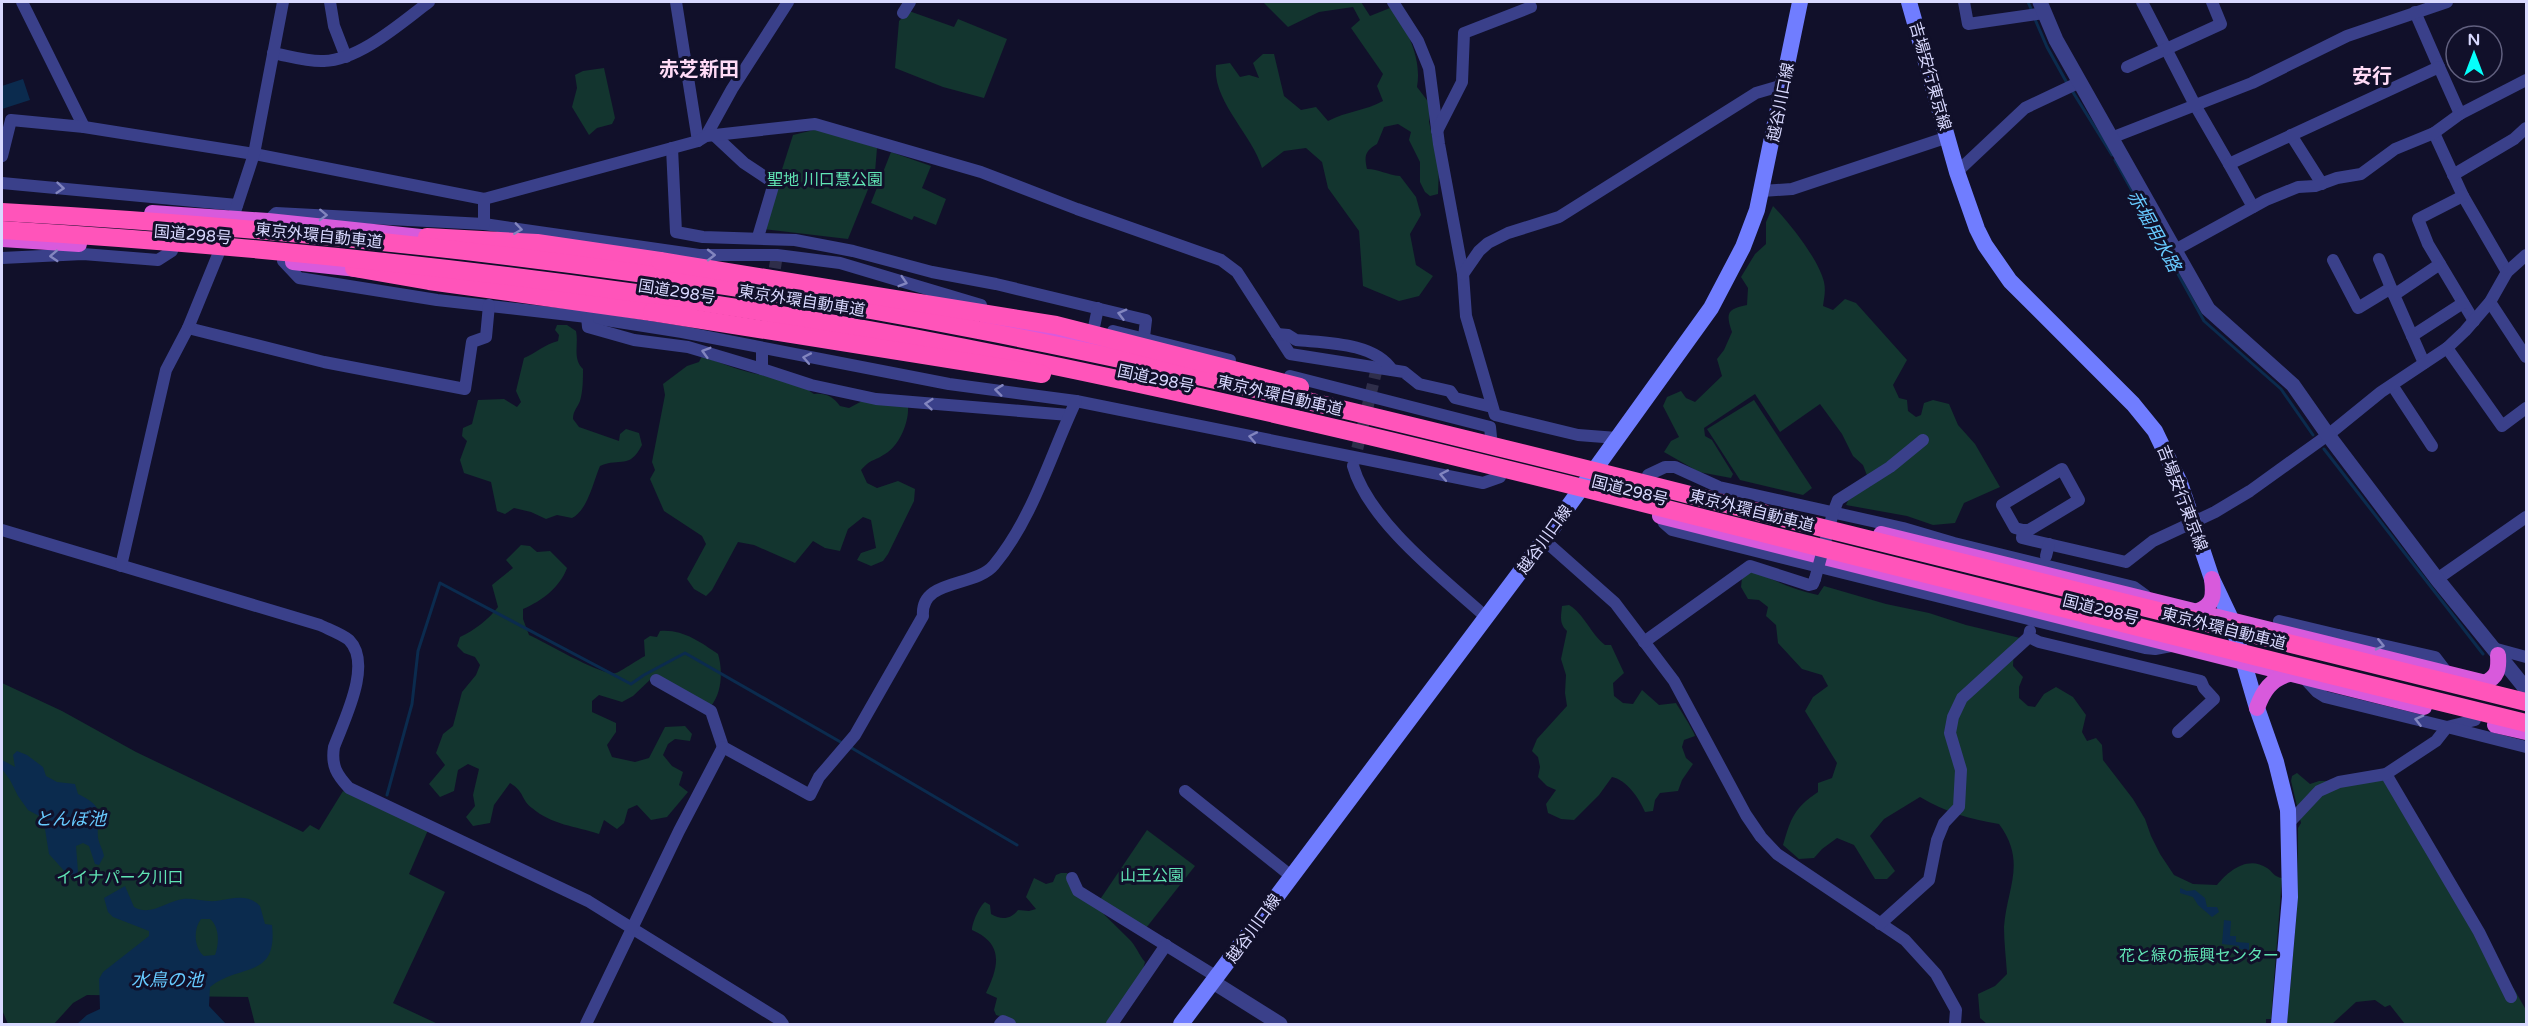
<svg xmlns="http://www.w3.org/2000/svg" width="2528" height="1026" font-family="'Varela Round','Noto Sans JP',sans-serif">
<rect width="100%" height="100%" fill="#11102a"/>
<!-- green -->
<g fill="#13352f">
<path d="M1263,2H1361L1370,16L1390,8C1408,29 1422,59 1417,87L1430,104L1429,122L1439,166L1438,194L1430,196L1425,192L1420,182V162L1409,140L1411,132L1398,124L1384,127L1377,144C1365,151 1364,156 1367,169C1379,169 1387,175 1400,176L1416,197L1421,215L1410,234L1416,265L1433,276L1419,296L1399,301L1363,286L1359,231L1328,188L1322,162L1306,148L1284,151L1262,168C1252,134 1212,101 1216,65L1230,63L1240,77L1249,75L1259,78L1253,63L1263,54H1274L1284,96L1301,110L1316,107L1328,121C1347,111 1365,111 1383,101L1377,86L1383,74L1351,28L1360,20L1353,7L1319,12L1288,27Z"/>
<path d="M909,11L954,27L958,19L1007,39L984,98L943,87L895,68L899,21Z"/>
<path d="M604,68L615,118L612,124L597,128L589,135L572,107L577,88L575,75L583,71Z"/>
<path d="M818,129L877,148L875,172L848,239L763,229L793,135Z"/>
<path d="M891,152L931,166L922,188L946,199L936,225L914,216L912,220L871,203Z"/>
<path d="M1773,206C1789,222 1819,260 1824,282C1826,291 1824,298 1823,306L1833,310L1845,299L1856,303L1907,360L1893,385L1899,398L1907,400L1908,411L1916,417L1921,415L1924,403L1933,400L1949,404L1958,425L1975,444L2000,487L1964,503L1955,523L1933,525L1907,516L1846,505L1850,496L1871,486L1863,465L1853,456L1842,434L1820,404L1780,432L1755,394L1704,428L1705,436L1712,440L1733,474L1731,478L1699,472L1664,452L1671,441L1679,437L1663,406L1667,397L1681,391L1686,398L1695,402L1722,376L1717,359L1724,350L1732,332C1725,312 1728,309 1747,305L1748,288L1741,277L1755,254L1766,244V222Z"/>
<path d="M557,325H567L576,331C579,345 572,358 583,369C583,379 583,391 580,401C577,408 573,411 573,419L579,427L619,441L620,434L626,429L639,433L642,445C629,470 621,457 600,466C593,482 588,510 572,518L557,515L546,519L531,512L514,508L505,514L497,511L491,482L464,473L460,460L467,441L462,436L463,428L472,424L478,400L504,399L517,407L521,402L516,391L524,358C536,353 545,344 558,341L559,335L555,330Z"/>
<path d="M702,356C719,362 735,369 752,373C773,377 797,381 814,394C827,393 833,397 840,406L849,408L864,400L908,407C909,423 899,446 885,454C873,462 872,458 861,470L867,483L877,488L898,481L915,489L914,501L888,554L883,561L871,566L857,560L861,553L876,548L871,520L863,517L848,529L840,551L825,548L813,541L795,563L754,545L738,542L712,590L706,596L694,589L687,579L706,544L702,536L664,511L650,479L655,470L652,462L665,395L663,384L687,366L699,362Z"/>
<path d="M1754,400L1812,488L1803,495L1740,480L1707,429Z"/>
<path d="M521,545L530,546L537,552L550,551L567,568C560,587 542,601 523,609V619L529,635C545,642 603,677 616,673C618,673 639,659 645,656L644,640L650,636L657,637L660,631C683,629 700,642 718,654C723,670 722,693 711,706L654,676L633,696L622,702L599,695L592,701V712L616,723V732L607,745L612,757L635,762L649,758L665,727L685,726L692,734L690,741L675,739L668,744L663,755L672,766L683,772L679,785L688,792L667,817L651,820L637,805L628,809L624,823L617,829L604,820L599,834C575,826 552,825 532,808C521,800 525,792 510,783L494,805L490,823L473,826L466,817L475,806L473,795L479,769L468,764L458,770L454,791L440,797L429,784L445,765L436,753L443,734L453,726L462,692L476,675L480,665L475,657L464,653L457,646L460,637C475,630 488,620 498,607L492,585L513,568L506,560Z"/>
<path d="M1751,570C1773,580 1794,590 1818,595L1824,586L1886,604L1929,613L1966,625L2020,638L2014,646L2013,666L2023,677L2019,687V698L2028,706L2035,707L2044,694L2056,687L2073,697L2086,715L2082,732L2087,741L2096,738L2102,745L2103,760L2133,799L2145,819L2151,836L2160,854L2174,875L2193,884L2217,885C2228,871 2248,855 2267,868C2273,872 2274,877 2282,878L2271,1019H2266V1024H1987L1980,1018L1978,994L1995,986L2007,974C2006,958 2004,942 2004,927C2007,887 2027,862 1999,824C1969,819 1945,812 1920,797L1884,819L1870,836L1895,871L1887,879H1875L1854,845L1837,838L1822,849L1814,858L1799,859L1783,845C1791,818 1794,808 1818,792V783L1832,778L1837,763L1805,711L1813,697L1828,686L1822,675L1802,669L1778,643L1776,625L1766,616L1768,607L1759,600L1748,599L1741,587L1742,578Z"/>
<path d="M1569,605C1584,614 1591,634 1605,645H1611L1624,673L1613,683L1614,696L1623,703L1633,704L1642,690L1659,705L1676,703C1679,708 1694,731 1695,736L1684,740L1682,747L1686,758L1693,764L1682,780L1678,791L1660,793L1655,800L1653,811L1645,812C1639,798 1627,780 1612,777L1599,795L1574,820L1561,819L1548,813L1546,804L1556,790L1547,786L1538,777L1540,767L1538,757L1532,751L1537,739L1567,706L1565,693L1566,675L1561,659L1567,631C1559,623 1561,617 1562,606Z"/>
<path d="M2,683L62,711L136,752L303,832L310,825L319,830L343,791L428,830L409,874L445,892L393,1003L438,1024H255L248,997L87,995L73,1003L54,1024H8L2,1010Z"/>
<path d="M2297,773L2310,784L2319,781L2386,780L2462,910L2482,950L2514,989L2526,1010V1024H2405L2390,1005L2385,1007L2375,1000L2356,1002L2332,1024H2287L2297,909L2298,828L2301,823L2291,781L2292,776Z"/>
<path d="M1147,830L1195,866L1146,928L1099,901Z"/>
<path d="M1061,873H1067L1070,880C1089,900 1109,919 1129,939C1135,944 1139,955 1145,962L1141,977L1110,1024H1007L1009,1019L996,1015L994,1010L997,998L986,993C999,966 1004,944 972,930C972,923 979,907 985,902L990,905L991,914C1001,920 1010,920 1018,910L1029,911L1036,909L1026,897L1034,878L1046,884L1053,882L1056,875Z"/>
</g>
<!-- water -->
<g fill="#0b2b4e" fill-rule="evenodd">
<path d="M23,79L30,100L2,109V86Z"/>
<path d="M17,751L27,755L43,767L46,776L57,782L75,784L78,794C107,808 96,813 98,838C99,844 103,850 104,856L99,865L95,864L89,846L83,843L76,846L78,872L74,877L67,874L49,854L44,823L41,817L28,810L18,796L10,780L2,769V760L15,767L13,755Z"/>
<path d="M125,886L134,907C151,917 166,901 183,899C194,898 205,902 216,901C232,899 247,893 260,906L265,924L272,925C278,980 239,963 210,987L209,1006L226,1024H77L87,1015L100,1009L99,979L103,972L149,936V931L113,917L108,912L104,898ZM201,919H210C220,927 219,945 215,955L204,956C194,948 193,929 201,919Z"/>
<path d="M2180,888L2187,891L2195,890L2205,898L2207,907H2217L2219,912L2212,917L2198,905L2193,897L2180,893Z"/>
<path d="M2224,920L2231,921L2230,936H2236V942L2249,943V950L2239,949V946L2222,944Z"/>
</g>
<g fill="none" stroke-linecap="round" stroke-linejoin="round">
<!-- stream -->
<g stroke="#0b2b4e" stroke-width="3">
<path d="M2028,2L2032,11"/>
<path d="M2034,17L2047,47L2067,83"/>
<path d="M2071,89L2112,155"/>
<path d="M2115,160L2204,321L2281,389L2313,435"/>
<path d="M2324,449L2483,654"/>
<path d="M850,747L1017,845"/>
<path d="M387,795L412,704L418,651L440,583L631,684L644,675L685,653L844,744"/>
</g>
<!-- minor-tunnel -->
<g stroke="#2f2e4a" stroke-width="12" stroke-dasharray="12 6" stroke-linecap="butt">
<path d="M772,286L777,255"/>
<path d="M1353,466L1377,368"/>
</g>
<!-- minor -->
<g stroke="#3a408a" stroke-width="12">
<path d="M22,2L84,127"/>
<path d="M330,2L334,26L346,57"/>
<path d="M676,2L698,141"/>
<path d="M1393,2L1418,41L1429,68L1439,144L1463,274L1466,316L1495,415L1578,435L1617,438"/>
<path d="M1964,2L1968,24L2044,13"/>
<path d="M2142,2L2195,105L2229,164"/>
<path d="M2415,12L2439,67"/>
<path d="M903,13L910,2"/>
<path d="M273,53C289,56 308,62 324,61C360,60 402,22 429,2"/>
<path d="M2127,67L2221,24L2212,2"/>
<path d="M1437,131L1462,82L1464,33L1531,7"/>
<path d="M2434,133L2463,196L2507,272"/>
<path d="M714,135L744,163L774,183L758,237"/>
<path d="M2291,135L2322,184"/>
<path d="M706,136L732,89L788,2"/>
<path d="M2111,138L2252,83L2347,36L2447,2"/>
<path d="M672,148L676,232L703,237L795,240L853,251L932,272L996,284L1146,320L1144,337"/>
<path d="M2,156L11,120L84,127L254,154L484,199L698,141L706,136L815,124L981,172L1077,209L1221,260L1237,272L1290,354L1404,372L1419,384L1450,391L1455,398L1492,407"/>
<path d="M1957,172L2025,108L2080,82"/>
<path d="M2453,175L2514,139L2526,128"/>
<path d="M2,183L237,205"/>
<path d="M1762,191L1792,189L1948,137"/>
<path d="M2463,196L2418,219L2428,244L2474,321"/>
<path d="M2253,207L2229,164L2439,67L2460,114"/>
<path d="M268,221L276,213L484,224L699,255H777L840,263L981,305"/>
<path d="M231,224L254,154L283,2"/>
<path d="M484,224V199"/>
<path d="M2175,250L2266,200L2298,187L2315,186L2337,178L2361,174L2395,149L2434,133L2460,114L2526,80"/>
<path d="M2,258L83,254L158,260L172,251"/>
<path d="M2379,259L2394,295"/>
<path d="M2333,260L2358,308L2391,288"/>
<path d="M283,261L299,278L437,300L587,317L682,332L949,384L1076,401L1483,483L1500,477"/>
<path d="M1463,274L1479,251L1488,243L1508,233L1559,217L1756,93L1783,85"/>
<path d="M2490,302L2526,357"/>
<path d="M587,317L588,327L634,340L688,347L762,369"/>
<path d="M1094,327L1098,308"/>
<path d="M188,328L324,362L465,389L472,342L486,337L489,305"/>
<path d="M1113,331L1230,360"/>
<path d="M1277,334L1288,335L1296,340C1325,343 1374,342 1392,370"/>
<path d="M2412,336L2463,303"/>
<path d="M2447,348L2502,426L2526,408"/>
<path d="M762,349V369L811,385L876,399L1069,415"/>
<path d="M2424,363L2394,295L2440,264"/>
<path d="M1290,376L1490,427L1491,437"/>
<path d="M2392,385L2432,446"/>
<path d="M1353,466C1369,522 1444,579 1486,617"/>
<path d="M1648,475L1665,467H1675L1719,487L1903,528L1954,543L2134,587L2145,595L2148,599"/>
<path d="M1833,513L1838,500L1890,467L1923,440"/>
<path d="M1662,517L1664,523L1672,530L2145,648L2155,649L2171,646"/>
<path d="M2,530L320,625C328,629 342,634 349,640C373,664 344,720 334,747C331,766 337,775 349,788L588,901L780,1020L783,1024"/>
<path d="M2023,530H2029L2079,500L2062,469L2002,505L2015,528L2023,530L2022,538L2126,562L2153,541L2215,512L2250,491L2328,435L2381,392L2447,348L2465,331L2490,302L2507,272L2526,255"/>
<path d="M1544,540L1615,603L1674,681L1746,815L1761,837L1777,854L1905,940L1936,974L1956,1010L1955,1024"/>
<path d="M2046,556L2049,544"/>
<path d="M121,566L166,370L188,328L224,240"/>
<path d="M2437,579L2526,517"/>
<path d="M2279,621L2338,635"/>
<path d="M2030,631L2029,637L2039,642L2201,681L2204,688L2214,699L2178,732"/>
<path d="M1644,642L1750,566L1809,585L1813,584L1815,579"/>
<path d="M2325,643L2338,635L2435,657L2448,674"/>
<path d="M2493,648L2526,657"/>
<path d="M2305,679L2317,692L2325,697L2447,727L2475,720"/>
<path d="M656,680L711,711L723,747L810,795L819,777L855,735L923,616C920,578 975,588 994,565C1033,518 1050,456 1076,401"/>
<path d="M2386,774L2479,932L2511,997"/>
<path d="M1185,791L1291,876"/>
<path d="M2289,823L2319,791L2339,782L2386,774L2436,741L2447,727L2526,747"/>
<path d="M1072,878L1078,891L1217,977"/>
<path d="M1880,924L1929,880L1937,840L1944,823L1959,807L1961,770L1950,733L1953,717L1962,698L2029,637"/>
<path d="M586,1024L679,831L723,747"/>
<path d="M1000,1024L1003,1021L1010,1024"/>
<path d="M1112,1024L1166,945"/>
</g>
<!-- tertiary -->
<g stroke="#3a408a" stroke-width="15">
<path d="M2040,2L2056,40L2208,309L2293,385L2328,435L2437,579L2526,689"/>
<path d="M1213,982L1280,1024"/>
</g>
<!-- secondary -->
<g stroke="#707dff" stroke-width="16">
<path d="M1909,2L1957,172L1977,229L1985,245L2010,281L2133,404L2155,431L2180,483L2212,579L2231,619L2257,708L2276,762L2288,810L2290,897L2279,1024"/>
<path d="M1181,1024L1544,540L1711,308L1743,247L1757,210L1800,2"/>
</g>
<!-- trunk -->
<g stroke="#d85adc" stroke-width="16">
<path d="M152,213L268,221L440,239"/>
<path d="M2,239L79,244"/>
<path d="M293,262L366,270"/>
<path d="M988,322L1112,348"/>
<path d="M1660,516L2424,707"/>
<path d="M1881,534L2482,682"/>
<path d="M2198,611C2214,605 2214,595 2212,579"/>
<path d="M2484,683C2498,677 2499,669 2498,655"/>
<path d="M2257,708C2263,691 2271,679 2289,674"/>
<path d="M2495,725L2526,732"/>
</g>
<!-- motorway -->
<g stroke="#ff54ba" stroke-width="18">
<path d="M427,237L537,243L660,261"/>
<path d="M354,268L429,281L652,312"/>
</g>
<!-- minor-bridge -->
<path stroke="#3a408a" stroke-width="12" d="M1815,579L1833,513"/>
<!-- motorway-bridge -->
<g stroke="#ff54ba" stroke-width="18">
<path d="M2,212C329,230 656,267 978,330C1232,379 1483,443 1734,506C1998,573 2262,638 2526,702"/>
<path d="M2,230C307,249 612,282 914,338C1216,395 1513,470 1810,545C2048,605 2287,665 2526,723"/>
<path d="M660,261L1056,325L1300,387"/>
<path d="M652,312L1042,374"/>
</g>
</g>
<!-- one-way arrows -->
<defs><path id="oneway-chevron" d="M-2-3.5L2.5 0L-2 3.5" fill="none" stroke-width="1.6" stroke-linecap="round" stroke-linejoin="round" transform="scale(1.5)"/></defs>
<g stroke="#8285bf">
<use href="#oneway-chevron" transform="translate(60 188) rotate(5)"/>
<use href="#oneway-chevron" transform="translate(323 215) rotate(2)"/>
<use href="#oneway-chevron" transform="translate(518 229) rotate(8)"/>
<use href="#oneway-chevron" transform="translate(711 255)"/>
<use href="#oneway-chevron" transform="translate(54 256) rotate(177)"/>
<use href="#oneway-chevron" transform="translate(903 282) rotate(17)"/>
<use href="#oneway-chevron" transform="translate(1122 314) rotate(-165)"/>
<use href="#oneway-chevron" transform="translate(706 352) rotate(-164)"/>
<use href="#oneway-chevron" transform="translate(807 358) rotate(-169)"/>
<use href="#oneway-chevron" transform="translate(999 390) rotate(-173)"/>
<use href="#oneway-chevron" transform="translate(929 404) rotate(-175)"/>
<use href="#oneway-chevron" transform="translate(1253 437) rotate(-169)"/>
<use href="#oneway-chevron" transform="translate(1444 475) rotate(-169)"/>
<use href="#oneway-chevron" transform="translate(2380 645) rotate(13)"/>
<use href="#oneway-chevron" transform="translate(2419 720) rotate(-166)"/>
</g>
<g text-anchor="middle" stroke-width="6" stroke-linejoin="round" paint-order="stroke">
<!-- street labels -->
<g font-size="16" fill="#d9d9ff" stroke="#11102a">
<text transform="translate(1931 76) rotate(74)" y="6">吉場安行東京線</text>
<text transform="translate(1780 102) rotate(-79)" y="6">越谷川口線</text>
<text transform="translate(193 234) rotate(5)" y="6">国道298号</text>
<text transform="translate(319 235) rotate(6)" y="6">東京外環自動車道</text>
<text transform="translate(677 291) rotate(9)" y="6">国道298号</text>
<text transform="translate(802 300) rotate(9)" y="6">東京外環自動車道</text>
<text transform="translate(1156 378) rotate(12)" y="6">国道298号</text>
<text transform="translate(1280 395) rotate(13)" y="6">東京外環自動車道</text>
<text transform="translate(1630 490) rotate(14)" y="6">国道298号</text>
<text transform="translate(2183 498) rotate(69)" y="6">吉場安行東京線</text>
<text transform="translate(1752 510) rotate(14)" y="6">東京外環自動車道</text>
<text transform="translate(1544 539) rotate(-54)" y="6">越谷川口線</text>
<text transform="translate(2101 609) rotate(14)" y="6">国道298号</text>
<text transform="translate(2224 628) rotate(14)" y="6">東京外環自動車道</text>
<text transform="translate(1253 928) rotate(-54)" y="6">越谷川口線</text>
</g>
<!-- park labels -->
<g font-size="16" fill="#60e4b4" stroke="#11102a">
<text x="825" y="185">聖地 川口慧公園</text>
<text x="1152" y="881">山王公園</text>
<text x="120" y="883">イイナパーク川口</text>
<text x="2199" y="961">花と緑の振興センター</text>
</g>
<!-- water labels -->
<g font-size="18" font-style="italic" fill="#67caff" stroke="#11102a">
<text transform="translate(2154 231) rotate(61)" y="6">赤堀用水路</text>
<text x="70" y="825">とんぼ池</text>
<text x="167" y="986">水鳥の池</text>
</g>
<!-- quarter labels -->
<g font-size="20" font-weight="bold" fill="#ffdbf6" stroke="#11102a">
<text x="699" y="76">赤芝新田</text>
<text x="2372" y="83">安行</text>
</g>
</g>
<!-- border -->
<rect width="2528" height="1026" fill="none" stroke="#d9d9ff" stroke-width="6"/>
<!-- north arrow -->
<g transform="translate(2474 54)"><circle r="28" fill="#11102a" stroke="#61607f" stroke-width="1.5"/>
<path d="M0-4.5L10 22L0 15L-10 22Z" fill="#05fffb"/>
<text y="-9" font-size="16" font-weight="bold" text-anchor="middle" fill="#d9d9ff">N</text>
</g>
</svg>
